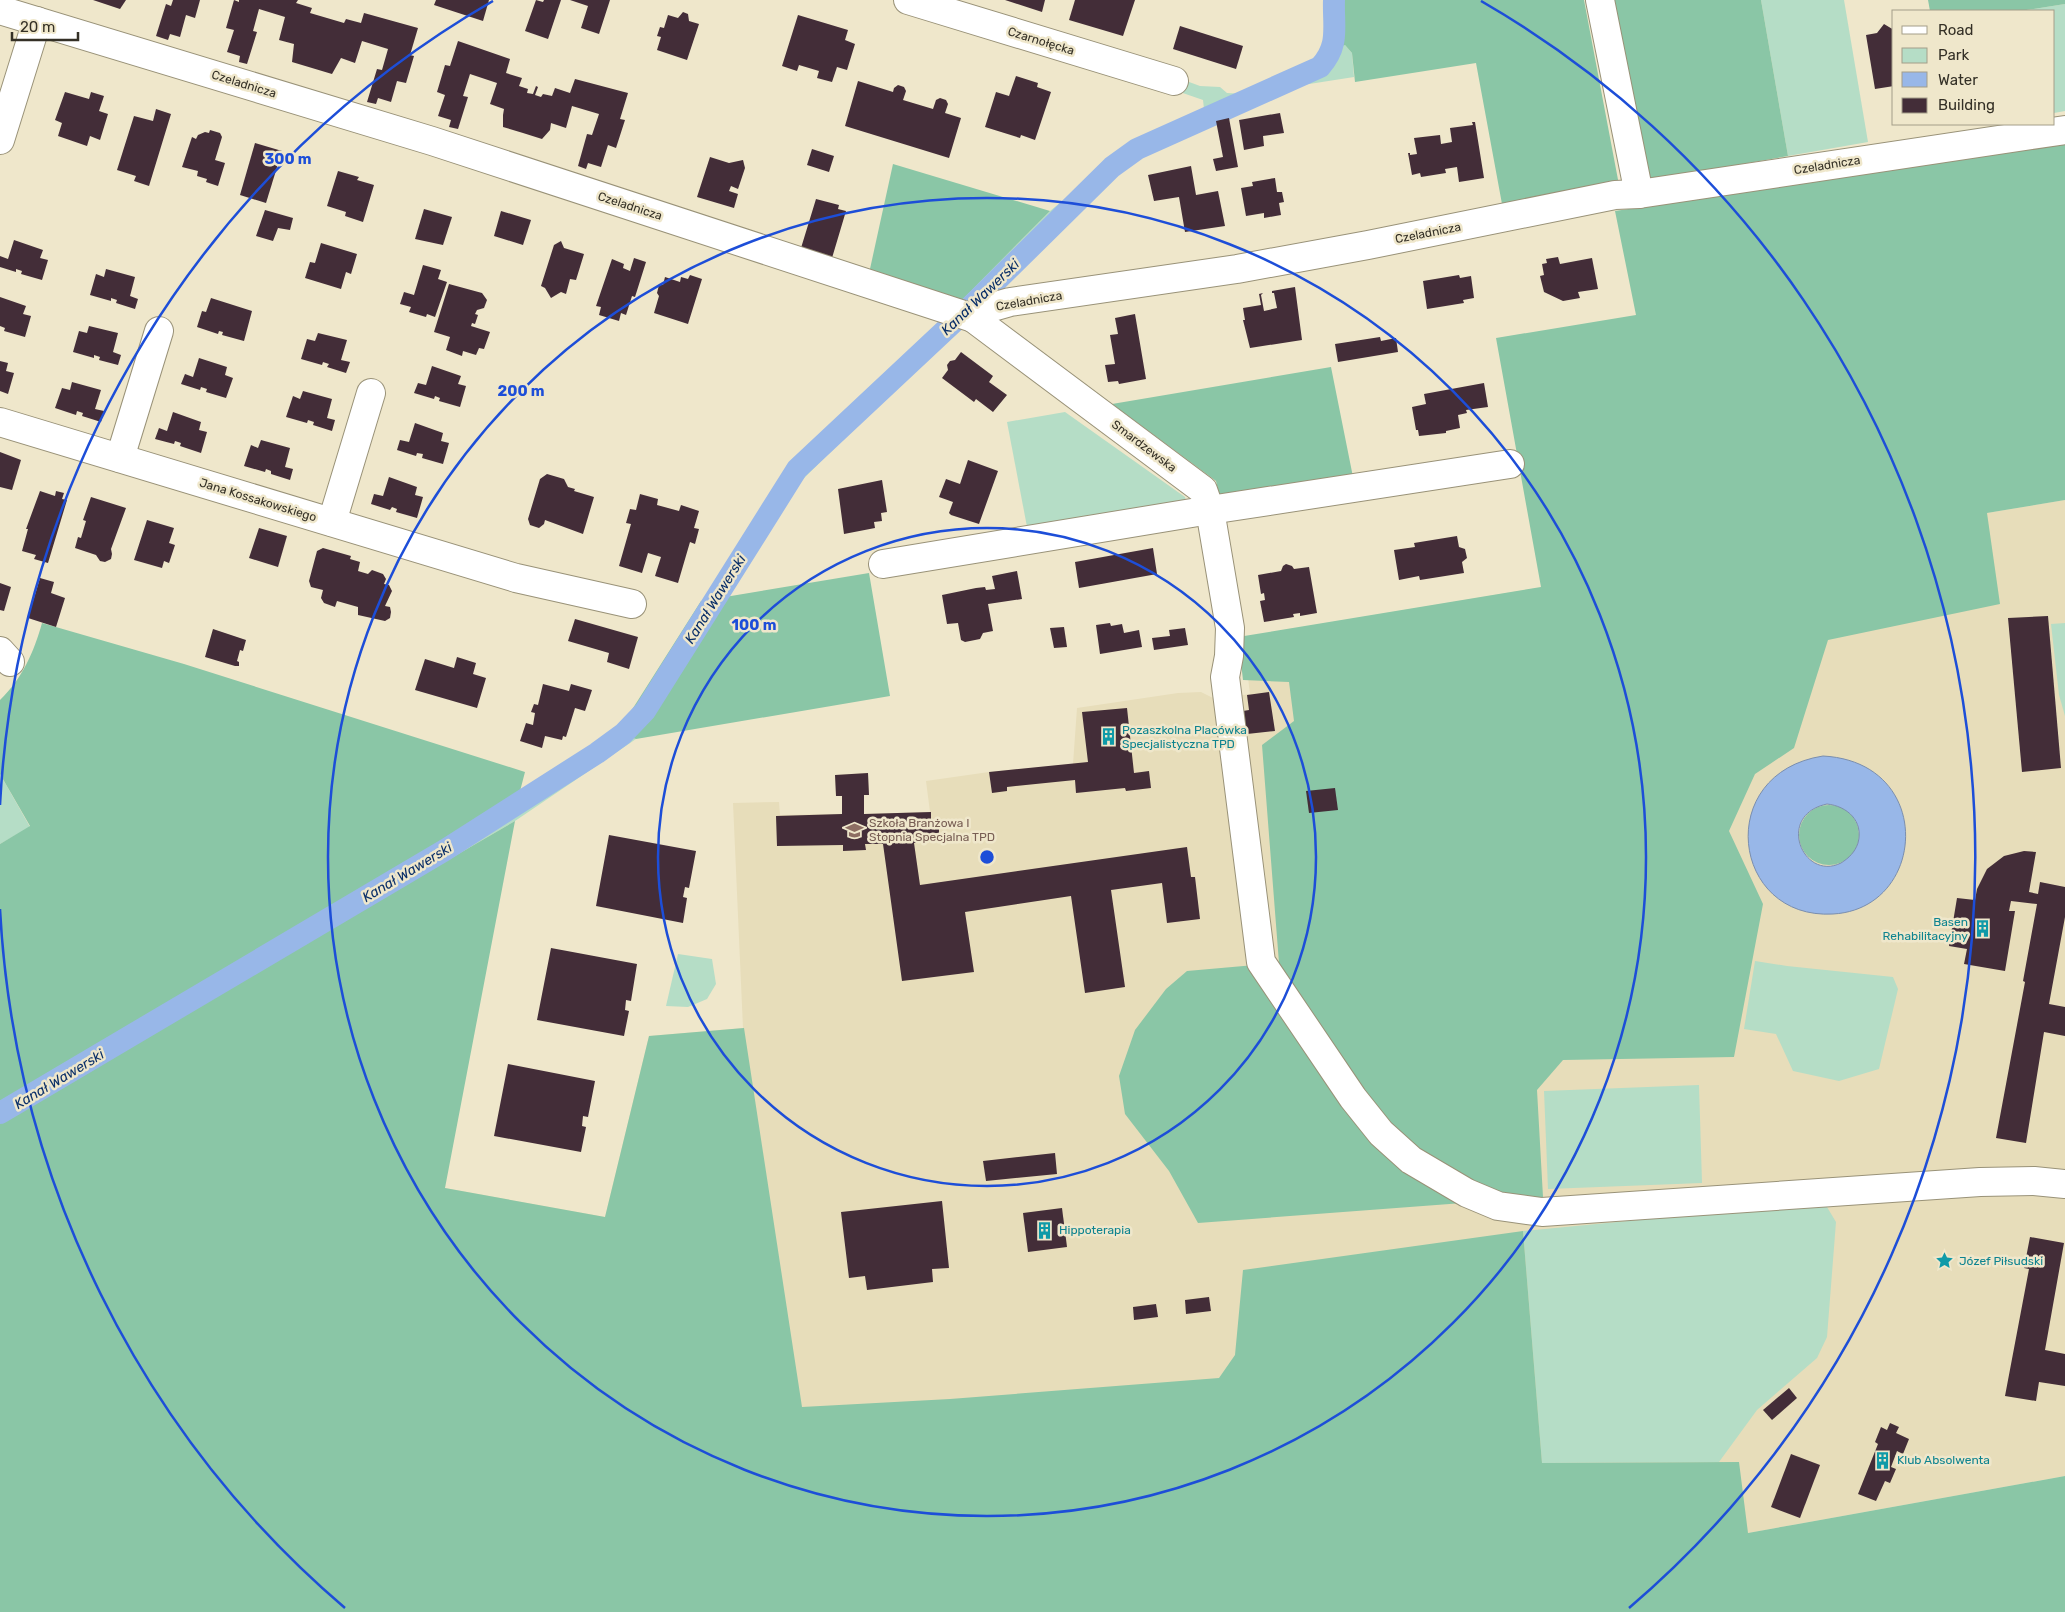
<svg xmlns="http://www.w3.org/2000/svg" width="2065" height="1612" font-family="Rubik,sans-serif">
<rect width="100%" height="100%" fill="#efe7cb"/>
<!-- built -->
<path fill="#e7ddba" d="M2065,500V1476L1748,1533L363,1612L445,1188L605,1217L649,1036L743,1028L733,803L779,802L780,815L842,814V796H836L835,775L868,773L869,795H864V814L930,812L926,781L989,772L1073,764L1077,708L1178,693L1201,692L1215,699L1250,694L1243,637Z"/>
<!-- green -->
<g fill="#b5ddc6">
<path d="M1328,0H1342L1341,45H1345L1352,53L1354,77L1290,87L1129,164L1117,172L994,290L969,293L1050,211L1134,142L1204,109L1203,100L1177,91L1181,79L1200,86L1220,87L1227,93L1245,94L1320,55L1327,45Z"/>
<path d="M1761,0H1844L1868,142L1788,156Z"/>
<path d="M2065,4V111L2054,113V11H2020Z"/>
<path d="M942,319L956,329L801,481L735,583L711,587L785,473L792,467L795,459Z"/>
<path d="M1065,412L1185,497L1187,505L1028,532L1007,422Z"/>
<path d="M2065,623V716L2059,695L2051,624Z"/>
<path d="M611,731L636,739L515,821L0,1120V1101L577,761Z"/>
<path d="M0,774L30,827L0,844Z"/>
<path d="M678,954L712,959L716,984L707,999L688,1007L666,1006Z"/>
<path d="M1755,961L1787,966L1893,977L1898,989L1879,1069L1839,1081L1793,1071L1776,1034L1744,1029Z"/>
<path d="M1699,1085L1702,1183L1548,1189L1544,1091Z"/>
<path d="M1824,1202L1836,1222L1827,1337L1817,1358L1757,1410L1719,1462L1542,1463L1523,1231Z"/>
</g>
<!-- forest -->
<g fill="#8ac6a6">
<path d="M1342,0H1584L1619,185L1502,204L1476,63L1355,82L1352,53L1345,45L1341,46Z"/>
<path d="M1609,0H1761L1788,156L1645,181Z"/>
<path d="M1928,0H2065V4L2020,11H1930Z"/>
<path d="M2065,144V500L1987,513L2000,604L1828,640L1794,748L1755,774L1729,831L1763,904L1734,1057L1563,1060L1537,1090L1543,1197L1198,1223L1169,1171L1125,1114L1119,1076L1135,1030L1166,989L1187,971L1279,963L1262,745L1294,721L1289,682L1243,680L1238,637L1541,587L1496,338L1636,315L1615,211Z"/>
<path d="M893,164L1050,211L958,304L868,278Z"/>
<path d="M1331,367L1353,477L1220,500L1216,481L1112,404Z"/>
<path d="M869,573L890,696L636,739L611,731L628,716L701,601Z"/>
<path d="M42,623L184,664L525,772L519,795L0,1101V844L30,826L0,774V700C22,679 34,652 42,623Z"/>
<circle cx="1829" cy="835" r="30"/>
<path d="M515,821L445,1188L605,1217L649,1036L744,1028L802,1407L950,1399L1219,1378L1235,1355L1243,1270L1523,1231L1542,1463L1739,1462L1748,1533L2065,1476V1612H0V1120Z"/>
</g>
<!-- water -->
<path fill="#98b7e8" stroke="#7a8eae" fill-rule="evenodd" d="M1823,756C1936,762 1927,909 1833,914C1731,920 1713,773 1823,756ZM1827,804C1847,806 1864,821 1858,843C1855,852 1849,858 1841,863C1803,882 1775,815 1827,804Z"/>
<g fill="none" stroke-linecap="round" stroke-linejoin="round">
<!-- canal -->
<path stroke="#98b7e8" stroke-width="22" d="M0,1113L445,850L597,753L623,734L645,711L797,469L972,305L1112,167L1137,149L1320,67C1340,45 1333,27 1334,0"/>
</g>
<!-- building -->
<g fill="#432d38">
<path d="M93,0H126L120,9Z"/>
<path d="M173,0H200L195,18L186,15L180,37L170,34L168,40L156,36L166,4L171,6Z"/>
<path d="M234,0L239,2V0H298L296,3L312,8L310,13L344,23L346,19L361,23L364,13L418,28L410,55L414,56L406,83L397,81L391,102L378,98L376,104L367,102L377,69L382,70L388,49L362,41L355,63L341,58L332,74L292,62L294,44L279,40L285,17L259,9L253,31L257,32L247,64L239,62L240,56L227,52L234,30L226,28Z"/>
<path d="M436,0H489L483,21L434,5Z"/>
<path d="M536,0L543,2L544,0H561L548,39L525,31Z"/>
<path d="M570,0H610L599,34L581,28L588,6Z"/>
<path d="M1005,0H1045L1042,12Z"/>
<path d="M1075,0H1135L1123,36L1069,20Z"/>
<path d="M683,12L688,14L689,21L699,24L687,60L657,50L661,37L657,36L660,27L664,28L668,15L678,18Z"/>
<path d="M798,15L848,30L845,40L855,44L847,70L837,67L832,82L817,78L819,71L799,65L797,71L782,66Z"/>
<path d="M1884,24L1894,30V86L1875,89L1866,35L1877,33Z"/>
<path d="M1180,26L1243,46L1236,69L1173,49Z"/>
<path d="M458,41L510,59L506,73L522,78L519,86L528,89L527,93L533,94L536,86L538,87L535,95L541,97L543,94L552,96L555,88L570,93L575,79L628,93L620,119L625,120L616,148L608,145L601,167L588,163L586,169L578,166L587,134L592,135L599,114L572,106L566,128L551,123L550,130L542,139L523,133L503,127V115L504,109L490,104L497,83L470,74L463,96L468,97L458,129L449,127L451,120L438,116L445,95L437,92L445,65L450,66Z"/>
<path d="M1016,76L1038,83L1037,87L1051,92L1035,140L1021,135L1020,138L985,127L996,92L1009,96Z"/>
<path d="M858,81L893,92L894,88L898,85L904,87L906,91L903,100L933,109L936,100L940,98L946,100L948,104L945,113L961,118L949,158L845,126Z"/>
<path d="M65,92L89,99L91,92L104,96L99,111L108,114L100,140L90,136L87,146L58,136L62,123L55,120Z"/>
<path d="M156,109L171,114L149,186L134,181L136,176L117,170L134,116L153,121Z"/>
<path d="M1280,113L1284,133L1263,136L1264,146L1244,150L1239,120Z"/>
<path d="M1229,118L1238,167L1216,171L1213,159L1223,157L1216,121Z"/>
<path d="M1472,122H1475L1484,178L1459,182L1457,167L1445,169L1446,173L1421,177L1420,173L1412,175L1408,153H1410V155L1417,154L1414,138L1440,135L1441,144L1452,142L1450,128L1473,125Z"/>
<path d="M210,130L220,133L222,137L215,160L225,163L218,186L206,182L207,179L197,176L198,171L182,167L192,137L196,139L198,135L205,132L209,133Z"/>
<path d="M255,143L282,151L266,203L240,195Z"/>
<path d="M812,149L834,156L829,172L807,165Z"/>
<path d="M710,157L729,163L743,160L745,168L738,189L731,186L729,191L738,194L734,208L697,197Z"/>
<path d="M1191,166L1196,195L1218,191L1225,226L1185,232L1179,197L1154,201L1148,175Z"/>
<path d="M338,171L359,177L357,180L374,185L363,222L345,216L346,212L327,206Z"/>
<path d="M1275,178L1277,192H1282L1284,202L1279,203L1281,215L1264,218V213L1246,216L1241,188L1253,186L1252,182Z"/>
<path d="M816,199L839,205L838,209L846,211L832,258L801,248Z"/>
<path d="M424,209L452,217L443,245L415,239Z"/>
<path d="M265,210L293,218L290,230L278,228L273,241L256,236Z"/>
<path d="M501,211L531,220L523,245L494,236Z"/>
<path d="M14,240L43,250L40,258L48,260L42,280L21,274L22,271L16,269V272L0,267V256L8,259Z"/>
<path d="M561,241L564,248L584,254L576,280L570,279L566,294L561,292L551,298L545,288L541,286L554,245Z"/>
<path d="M321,243L357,254L351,274L346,272L341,289L305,278L310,262L315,263Z"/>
<path d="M1558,257L1560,264L1592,258L1598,289L1578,292L1580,298L1563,301L1544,292L1540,276L1544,275L1542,264L1547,263L1546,259Z"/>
<path d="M634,258L646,262L635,297L632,296L626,315L621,313L619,321L599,315L601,307L596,306L612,259L624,264L623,268L630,271Z"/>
<path d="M423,265L441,270L438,279L447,282L435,317L427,314L426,317L409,312L411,307L400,304L404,292L414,295Z"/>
<path d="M106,269L135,277L130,296L138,299L135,309L116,303L117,300L111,298V301L90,295L96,274L104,277Z"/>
<path d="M690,275L702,279L688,324L654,313L659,296L657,293L659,285H663L665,277L680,282L681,277L688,279Z"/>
<path d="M1459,275L1460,278L1471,276L1474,298L1463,300L1464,303L1427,309L1423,281Z"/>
<path d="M449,284L482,293L487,300L484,308L477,310L475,314L478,315L475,324L472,323L471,326L490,332L484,349L479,348L476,355L463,351L462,356L446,350L450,337L434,332Z"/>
<path d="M1295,287L1302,340L1250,348L1243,320H1245L1243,308L1261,305L1259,294L1263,293L1261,295L1264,311L1277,308L1274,293H1272V291Z"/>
<path d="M0,297L26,306L23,314L31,316L25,337L4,331L5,328L0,326Z"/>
<path d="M211,298L252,311L244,341L222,335L223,332L219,331L218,334L197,327L202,311L206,312Z"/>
<path d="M1135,314L1146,379L1119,384L1118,381L1108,382L1105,365L1115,364L1110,335L1118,334L1115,318Z"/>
<path d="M89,326L118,333L113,352L121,355L118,365L99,360L100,357L94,355V358L73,352L79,331L87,333Z"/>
<path d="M318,333L347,340L341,360L350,362L346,373L327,367L329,364L323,362L322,365L301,359L307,339L315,341Z"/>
<path d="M1380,337L1381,341L1396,338L1398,352L1338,362L1335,344Z"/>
<path d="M961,352L993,376L989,382L1007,395L993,412L976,399L974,402L942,378L948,370L947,365L950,361L955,360Z"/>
<path d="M199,358L227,367L225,375L233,378L226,398L206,392L207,389L201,387L200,390L181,384L185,374L193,377Z"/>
<path d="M0,361L8,363L6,371L14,373L8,394L0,391Z"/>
<path d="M432,366L461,376L458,384L466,386L460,407L439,401L440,398L435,396L434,399L414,393L418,383L426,385Z"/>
<path d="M72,382L101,390L95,409L104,411L101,422L82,416L83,413L77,411L76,415L55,408L62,388L70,390Z"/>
<path d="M1484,383L1488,407L1466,410L1467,413L1458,415L1460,428L1446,431V433L1419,436L1418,430H1416L1412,407L1426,404L1424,394Z"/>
<path d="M303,391L332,399L327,418L335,420L332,431L313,425L314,422L308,420L307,423L286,417L293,396L300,399Z"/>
<path d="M173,412L201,422L199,430L207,432L201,453L180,446L181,443L175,441L174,444L155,439L159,428L167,431Z"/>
<path d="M415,423L443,433L441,441L449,443L443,464L422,458L423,454L417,453L416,456L397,450L400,440L409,442Z"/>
<path d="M261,440L290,448L285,467L293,469L290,480L271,474V471L266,469L265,472L244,466L251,445L258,448Z"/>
<path d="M0,452L21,460L12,490L0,487Z"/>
<path d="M968,460L998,471L979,524L951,515L949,513L953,502L939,497L946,479L960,484Z"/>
<path d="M547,474L564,479L568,487L575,489L574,491L594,497L583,534L545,520L544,524L539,528L530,525L528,519L540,479Z"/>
<path d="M389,477L417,487L415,495L423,497L417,518L396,512L397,509L392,507L390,510L371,504L374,494L383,496Z"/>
<path d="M882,480L887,512L881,513L882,521L874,522L875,528L844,534L838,489Z"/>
<path d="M40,491L55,496L56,491L64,493L62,499L67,500L48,563L34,559L36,555L22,551L28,529H26Z"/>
<path d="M640,494L658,499L657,505L679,511L681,505L699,511L694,528L699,529L695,544L690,542L678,583L655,576L661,557L648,553L642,573L619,566L631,524L626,523L630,509L636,510Z"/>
<path d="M91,497L126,508L111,549L112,554L111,559L105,562L100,561L96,555L75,548L78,537L81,538L86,521L83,520Z"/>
<path d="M147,520L174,528L169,543L175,545L169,563L164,561L162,568L134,560Z"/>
<path d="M259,528L287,536L278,567L249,558Z"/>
<path d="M1457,536L1459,547L1465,549L1467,558L1462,562L1464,573L1420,580L1419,576L1399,580L1394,550L1415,547L1414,543Z"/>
<path d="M323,548L351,556L350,559L360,562L358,571L368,574L372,570L383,574L386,579L384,584L389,585L392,591L385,606L390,607L391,612L390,618L385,621L358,615V607L337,601L335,607L324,603L321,598L323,590L311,587L309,581L317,551Z"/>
<path d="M1153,548L1157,574L1079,588L1075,562Z"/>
<path d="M1286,564L1292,566L1294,569L1309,567L1317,613L1300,616V613L1293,614L1294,617L1264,622L1260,601L1265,600L1264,593L1261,594L1258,575L1281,571L1283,566Z"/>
<path d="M1017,571L1022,599L988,604L993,631L983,633L980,639L965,642L961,640L958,623L947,624L942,595L976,588L985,587L986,590L995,589L992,576Z"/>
<path d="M40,578L54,582L51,593L65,598L56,627L28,618Z"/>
<path d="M0,583L11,587L4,611L0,610Z"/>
<path d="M2048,616L2061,768L2022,772L2008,618Z"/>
<path d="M575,619L638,637L629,669L607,662L609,653L568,641Z"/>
<path d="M1110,623L1111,626L1122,624L1124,633L1139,630L1142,647L1100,654L1096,625Z"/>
<path d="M1064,627L1067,647L1054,648L1050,628Z"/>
<path d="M1185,628L1188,645L1154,650L1152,638L1170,636L1169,630Z"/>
<path d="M213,629L246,640L243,651L240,650L237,661L239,662V666H235L205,657Z"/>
<path d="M457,657L476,663L473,674L486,678L477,708L415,690L425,659L454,668Z"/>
<path d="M543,684L569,691L571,684L592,690L585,711L575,708L566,737L563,736L562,740L545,736L542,748L520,741L526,723L533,725L535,713L531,712L534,704L538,705Z"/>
<path d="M1269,692L1275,731L1247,734L1243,711L1249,710L1247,695Z"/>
<path d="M1127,708L1134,773L1149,771L1151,788L1126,791L1125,788L1076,793L1075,780L1007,787V791L992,793L989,772L1088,762L1082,712Z"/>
<path d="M868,773L869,795H864V814L931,812V821H939V833H931V842L914,843L920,885L1187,847L1191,877H1195L1200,919L1167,923L1162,883L1111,890L1125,987L1085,993L1071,896L965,912L974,972L902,981L883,844H865L866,850L843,851V845L777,846L776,816L842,814V796H836L835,775Z"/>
<path d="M1335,788L1338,810L1309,813L1306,791Z"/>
<path d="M609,835L696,851L689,888L685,887L683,897L687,898L683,923L596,906Z"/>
<path d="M2024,851L2036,852L2029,892L2038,894L2040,882L2065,887V917L2049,1004L2065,1007V1036L2044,1032L2026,1143L1996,1138L2025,982L2023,981L2037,904L2011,901L2009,911H2015L2005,971L1964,964L1967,949L1949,946L1957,898L1975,900L1977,889L1987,869L2004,856Z"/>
<path d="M551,948L637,964L631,1001L626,1000L625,1010L629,1011L624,1036L537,1020Z"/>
<path d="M508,1064L595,1081L588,1117L583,1116L582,1126L586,1127L581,1152L494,1136Z"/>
<path d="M1055,1153L1057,1174L986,1181L983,1161Z"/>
<path d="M942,1201L949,1268L932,1269L933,1282L867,1290L865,1276L849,1278L841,1212Z"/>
<path d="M1062,1208L1067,1247L1028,1252L1023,1213Z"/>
<path d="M2030,1237L2064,1243L2045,1350L2065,1354V1386L2039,1382L2036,1401L2005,1396L2029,1269L2024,1268Z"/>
<path d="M1209,1297L1211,1311L1186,1314L1185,1300Z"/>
<path d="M1156,1304L1158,1317L1134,1320L1133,1307Z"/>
<path d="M1789,1388L1797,1398L1772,1420L1763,1410Z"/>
<path d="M1890,1423L1899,1427L1896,1433L1909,1439L1903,1454L1897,1451L1891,1467L1896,1469L1890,1483L1885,1481L1876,1501L1858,1494L1878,1444L1875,1442L1881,1427L1887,1430Z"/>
<path d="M1791,1454L1820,1465L1800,1518L1771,1507Z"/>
</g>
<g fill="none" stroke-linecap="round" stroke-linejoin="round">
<defs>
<g id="minor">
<path d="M908,0L1174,81"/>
<path d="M1600,0L1639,194"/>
<path d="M0,10L432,141L973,318L989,308L1010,302L1237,269L1368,245L1615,195L1639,194L2065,130"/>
<path d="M0,140L37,21"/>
<path d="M973,318L1203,490L1210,510L1230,628L1229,656L1225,677L1261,962L1353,1098L1381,1133L1411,1160L1467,1193L1498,1206L1542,1212L1980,1182L2034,1181L2065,1184"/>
<path d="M0,422L516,578L632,604"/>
<path d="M120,458L159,331"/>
<path d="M332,522L371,393"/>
<path d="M883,564L1210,510L1510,464"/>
<path d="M0,651L10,662"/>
</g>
</defs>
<!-- minor casing -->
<use href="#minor" stroke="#999278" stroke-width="30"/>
<!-- minor -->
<use href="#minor" stroke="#fff" stroke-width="28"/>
</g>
<!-- distance rings -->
<g fill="none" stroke="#1d4ed8" stroke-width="2.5">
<circle cx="987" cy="857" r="329"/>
<circle cx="987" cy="857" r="659"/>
<path d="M345 1608A988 988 0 0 1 0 909M0 805A988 988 0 0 1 493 1M1481 1A988 988 0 0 1 1629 1608"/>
</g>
<!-- icons -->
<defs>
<symbol id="building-bare" viewBox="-9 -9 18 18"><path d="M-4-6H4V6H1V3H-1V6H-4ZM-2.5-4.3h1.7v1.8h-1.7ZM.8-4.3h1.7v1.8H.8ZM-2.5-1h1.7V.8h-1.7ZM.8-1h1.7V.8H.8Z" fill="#0f9aa8" stroke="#efe7cb" stroke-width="2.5" paint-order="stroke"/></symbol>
<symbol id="school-bare" viewBox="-9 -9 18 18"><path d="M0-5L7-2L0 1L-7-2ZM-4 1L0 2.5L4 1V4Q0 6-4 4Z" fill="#8d6e63" stroke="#efe7cb" stroke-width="2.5" paint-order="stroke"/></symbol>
<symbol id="sight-bare" viewBox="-9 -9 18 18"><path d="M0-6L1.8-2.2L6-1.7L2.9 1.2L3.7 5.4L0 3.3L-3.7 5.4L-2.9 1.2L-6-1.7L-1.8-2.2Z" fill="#0f9aa8" stroke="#efe7cb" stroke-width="2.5" paint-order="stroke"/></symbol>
</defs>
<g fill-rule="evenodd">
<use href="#building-bare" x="1096" y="724" width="25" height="25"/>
<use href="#school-bare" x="842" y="818" width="25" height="25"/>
<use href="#building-bare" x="1970" y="916" width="25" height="25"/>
<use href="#building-bare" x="1032" y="1218" width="25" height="25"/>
<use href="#sight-bare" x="1932" y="1248" width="25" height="25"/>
<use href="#building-bare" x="1870" y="1448" width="25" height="25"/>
</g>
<g text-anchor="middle" stroke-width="5" stroke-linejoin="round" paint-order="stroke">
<!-- street labels -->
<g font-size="12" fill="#343026" stroke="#efe7cb">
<text transform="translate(1041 41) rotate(17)" y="4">Czarnołęcka</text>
<text transform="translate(244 84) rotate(17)" y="4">Czeladnicza</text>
<text transform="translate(1827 165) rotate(-9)" y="4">Czeladnicza</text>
<text transform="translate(630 206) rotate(18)" y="4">Czeladnicza</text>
<text transform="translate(1428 233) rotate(-11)" y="4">Czeladnicza</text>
<text transform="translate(1029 301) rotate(-10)" y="4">Czeladnicza</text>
<text transform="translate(1144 446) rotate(37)" y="4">Smardzewska</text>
<text transform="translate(258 500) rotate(17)" y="4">Jana Kossakowskiego</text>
</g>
<!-- culture labels -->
<g font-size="12" fill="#0d838f" stroke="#efe7cb" text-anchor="start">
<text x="1122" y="734">Pozaszkolna Placówka<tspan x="1122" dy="14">Specjalistyczna TPD</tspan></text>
<text x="1968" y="926" text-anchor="end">Basen<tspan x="1968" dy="14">Rehabilitacyjny</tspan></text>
<text x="1059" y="1234">Hippoterapia</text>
<text x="1959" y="1265">Józef Piłsudski</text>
<text x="1897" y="1464">Klub Absolwenta</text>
</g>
<!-- education labels -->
<g font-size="12" fill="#785e54" stroke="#efe7cb" text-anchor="start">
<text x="869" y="827">Szkoła Branżowa I<tspan x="869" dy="14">Stopnia Specjalna TPD</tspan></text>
</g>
<!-- water labels -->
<g font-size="14" font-style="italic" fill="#0a2f68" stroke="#efe7cb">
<text transform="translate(980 297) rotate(-44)" y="5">Kanał Wawerski</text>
<text transform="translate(715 599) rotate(-58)" y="5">Kanał Wawerski</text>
<text transform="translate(407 872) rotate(-31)" y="5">Kanał Wawerski</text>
<text transform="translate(59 1079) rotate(-31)" y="5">Kanał Wawerski</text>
</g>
</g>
<circle cx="987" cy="857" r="8" fill="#1d4ed8" stroke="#efe7cb" stroke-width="2.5"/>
<g font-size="15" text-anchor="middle" font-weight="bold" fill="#1d4ed8" stroke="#efe7cb" stroke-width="5" stroke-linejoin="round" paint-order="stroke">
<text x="288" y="164">300 m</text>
<text x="521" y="396">200 m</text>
<text x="754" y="630">100 m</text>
</g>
<!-- legend -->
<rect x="1892" y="10" width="162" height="115" fill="#efe7cb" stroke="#a49e89"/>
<rect x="1902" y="26" width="25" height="8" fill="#ffffff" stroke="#a49e89"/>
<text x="1938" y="35" font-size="15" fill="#343026">Road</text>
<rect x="1902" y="48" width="25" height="15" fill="#b5ddc6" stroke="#a49e89"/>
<text x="1938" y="60" font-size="15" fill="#343026">Park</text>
<rect x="1902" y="72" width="25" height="15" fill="#98b7e8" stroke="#a49e89"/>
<text x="1938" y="85" font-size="15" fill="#343026">Water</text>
<rect x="1902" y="98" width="25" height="15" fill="#432d38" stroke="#a49e89"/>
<text x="1938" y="110" font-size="15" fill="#343026">Building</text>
<!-- scale -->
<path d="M12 32v8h66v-8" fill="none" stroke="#343026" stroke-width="2.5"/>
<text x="20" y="32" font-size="15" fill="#343026" stroke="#efe7cb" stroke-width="4" paint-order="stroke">20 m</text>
</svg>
